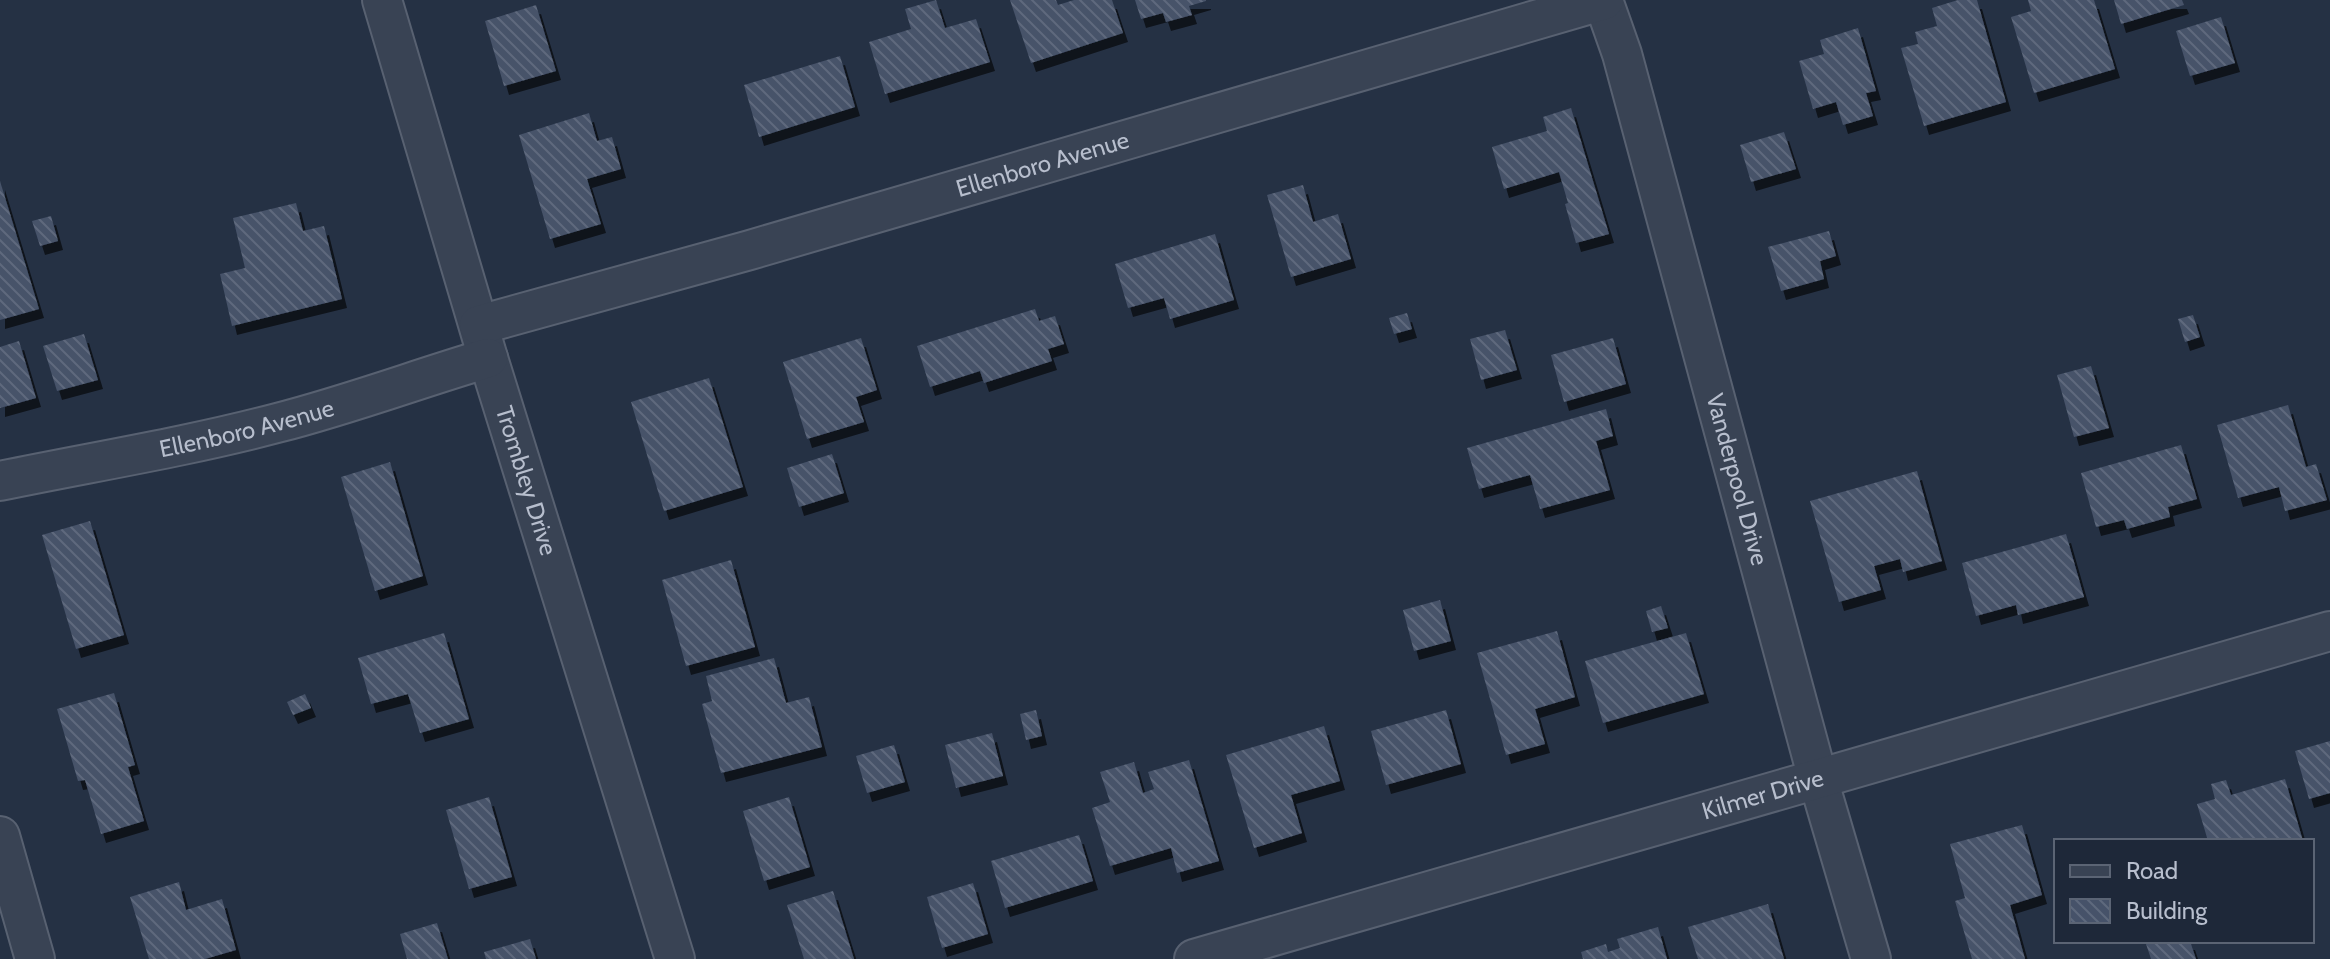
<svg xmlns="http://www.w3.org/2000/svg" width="2330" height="959" font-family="Cabin,sans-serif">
<defs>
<pattern id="building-back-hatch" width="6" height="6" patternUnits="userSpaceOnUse" patternTransform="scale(2)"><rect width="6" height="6" fill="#465269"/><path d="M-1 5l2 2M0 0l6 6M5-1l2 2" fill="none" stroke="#5e697d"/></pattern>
<filter id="shadow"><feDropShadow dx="5" dy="9" stdDeviation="0" flood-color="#0009"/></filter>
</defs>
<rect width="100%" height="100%" fill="#253144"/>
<!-- building -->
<g fill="url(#building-back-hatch)" filter="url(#shadow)">
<path d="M936,0L945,28L976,19L990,62L885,94L869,42L911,29L905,9Z"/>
<path d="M1010,0H1056L1058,5L1074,0H1112L1123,33L1031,63Z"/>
<path d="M1135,0H1206V1L1189,6L1192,15L1166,22L1163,13L1141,19Z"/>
<path d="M1958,0H1977L2006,102L1924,126L1901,48L1918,44L1915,32L1937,26L1932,8Z"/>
<path d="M2028,0H2094L2115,69L2034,93L2011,17L2031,11Z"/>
<path d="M2114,0H2182L2184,5L2121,24Z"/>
<path d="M536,5L556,71L504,86L485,21Z"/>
<path d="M2221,17L2235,63L2190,76L2176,31Z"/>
<path d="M1858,28L1876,91L1866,93L1873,116L1843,125L1836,102L1813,109L1799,61L1824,54L1820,40Z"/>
<path d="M840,56L855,107L759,137L744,85Z"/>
<path d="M1571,108L1609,234L1576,243L1565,204L1568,203L1559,172L1504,189L1492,147L1547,131L1543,117Z"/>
<path d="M589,113L597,141L612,137L621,169L587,179L601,224L550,239L519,135Z"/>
<path d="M1784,132L1796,169L1751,182L1740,145Z"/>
<path d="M0,181L39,309L0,320Z"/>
<path d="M1303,185L1313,222L1338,214L1351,259L1291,277L1267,195Z"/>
<path d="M296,203L303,231L324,226L342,299L232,326L220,274L245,268L233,218Z"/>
<path d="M51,216L58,241L40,246L32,221Z"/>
<path d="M1829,231L1836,256L1820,261L1824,279L1781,291L1768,247Z"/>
<path d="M1215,234L1234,300L1170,319L1164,298L1128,308L1115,264Z"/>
<path d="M1035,309L1039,321L1055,316L1064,344L1048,349L1052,361L984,383L980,371L930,387L917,346Z"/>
<path d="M1407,313L1412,329L1394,334L1389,318Z"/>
<path d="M2193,315L2200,337L2185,342L2178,319Z"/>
<path d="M1505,330L1517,370L1481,380L1470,339Z"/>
<path d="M84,334L98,380L57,391L43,346Z"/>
<path d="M861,338L877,390L856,397L864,422L807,439L783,362Z"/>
<path d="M1613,338L1626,384L1564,402L1551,355Z"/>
<path d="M19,341L36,398L0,408V347Z"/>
<path d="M2091,366L2109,428L2074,437L2057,375Z"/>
<path d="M709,378L743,487L664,511L631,402Z"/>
<path d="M2288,405L2306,467L2316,464L2327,500L2285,511L2279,487L2238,498L2217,425Z"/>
<path d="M1606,409L1613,436L1596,441L1610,490L1540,509L1530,475L1479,489L1467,448Z"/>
<path d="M2181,445L2197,499L2168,507L2170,517L2127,529L2124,520L2096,527L2081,473Z"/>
<path d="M832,454L844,493L799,507L787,468Z"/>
<path d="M390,462L423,576L375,591L341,477Z"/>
<path d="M1917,471L1942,561L1903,572L1900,559L1874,566L1881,590L1839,602L1810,501Z"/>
<path d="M90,521L124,635L76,649L42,535Z"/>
<path d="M2066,534L2084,597L2018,615L2016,605L1976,616L1962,563Z"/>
<path d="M731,560L755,647L686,666L662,580Z"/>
<path d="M1440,600L1451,641L1414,651L1403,610Z"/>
<path d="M1661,606L1668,628L1652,632L1646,611Z"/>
<path d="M1557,631L1575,697L1535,709L1545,744L1506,755L1477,653Z"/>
<path d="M444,633L469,719L420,733L408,694L371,704L358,658Z"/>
<path d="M1686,633L1704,694L1603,723L1585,661Z"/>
<path d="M774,658L786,703L809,697L822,747L721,773L702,704L712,701L706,676Z"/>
<path d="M114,693L135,765L128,767L144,821L101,834L85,780L78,781L57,709Z"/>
<path d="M305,694L311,708L293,715L287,702Z"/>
<path d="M1036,710L1042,736L1026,740L1020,714Z"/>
<path d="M1446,710L1461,764L1386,785L1371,731Z"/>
<path d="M1324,726L1340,781L1291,795L1302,833L1254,848L1226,755Z"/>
<path d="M992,733L1003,776L956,788L945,745Z"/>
<path d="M2330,741V793L2309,799L2295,751Z"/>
<path d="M894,745L905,782L867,793L856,756Z"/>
<path d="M1189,760L1219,861L1177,873L1171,848L1110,866L1092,808L1110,802L1100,772L1134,762L1143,793L1154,789L1148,772Z"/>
<path d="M2285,779L2303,841H2208L2197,804L2215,799L2211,784L2226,780L2231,795Z"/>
<path d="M489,797L512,877L469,889L446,810Z"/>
<path d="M789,797L810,867L764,881L743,811Z"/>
<path d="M2022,825L2042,895L2010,905L2025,959H1972L1955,901L1965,898L1950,844Z"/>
<path d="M1079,835L1093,881L1005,908L991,861Z"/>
<path d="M179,882L186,910L222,899L236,950L205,959H149L130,897Z"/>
<path d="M973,883L988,934L942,948L927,897Z"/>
<path d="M833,891L854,959H804L787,905Z"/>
<path d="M1768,904L1784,959H1698L1688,927Z"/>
<path d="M437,923L448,959H407L400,934Z"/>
<path d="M1658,927L1667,959H1583L1581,952L1606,944L1608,952L1620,948L1617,939Z"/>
<path d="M530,939L536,959H486L484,952Z"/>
<path d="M2145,941H2190L2196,959H2151Z"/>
</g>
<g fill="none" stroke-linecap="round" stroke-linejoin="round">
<defs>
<g id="street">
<path id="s1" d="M382,0L488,358L675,959"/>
<path id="s2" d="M1603,0L1622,54L1818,779L1871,959"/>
<path id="s3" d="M479,325L750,250L1604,0"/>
<path id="s4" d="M0,481C92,462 186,447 277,423C348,405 417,379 488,358"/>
<path d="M0,836L35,959"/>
<path id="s5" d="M1194,959L2330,631"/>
</g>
</defs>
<!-- street casing -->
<use href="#street" stroke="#586171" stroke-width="42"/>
<!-- street -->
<use href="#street" stroke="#394354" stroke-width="38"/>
</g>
<g text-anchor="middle" stroke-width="6" stroke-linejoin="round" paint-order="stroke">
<!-- street labels -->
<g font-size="24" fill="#b7becd" stroke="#1e2839">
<text dy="8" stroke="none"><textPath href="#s3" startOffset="586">Ellenboro Avenue</textPath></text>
<text dy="8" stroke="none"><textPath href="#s4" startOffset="252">Ellenboro Avenue</textPath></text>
<text dy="8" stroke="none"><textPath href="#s2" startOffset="498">Vanderpool Drive</textPath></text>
<text dy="8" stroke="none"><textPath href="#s1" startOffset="502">Trombley Drive</textPath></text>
<text dy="8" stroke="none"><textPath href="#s5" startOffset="592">Kilmer Drive</textPath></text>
</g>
</g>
<!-- legend -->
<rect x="2054" y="839" width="260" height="104" fill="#1e2839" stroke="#5b6474" stroke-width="2"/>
<rect x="2070" y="865" width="40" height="12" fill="#394354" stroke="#5b6474" stroke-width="2"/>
<text x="2126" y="879" font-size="24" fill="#b7becd">Road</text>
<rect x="2070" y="899" width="40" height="24" fill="url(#building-back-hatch)" stroke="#5b6474" stroke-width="2"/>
<text x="2126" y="919" font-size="24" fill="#b7becd">Building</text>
</svg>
